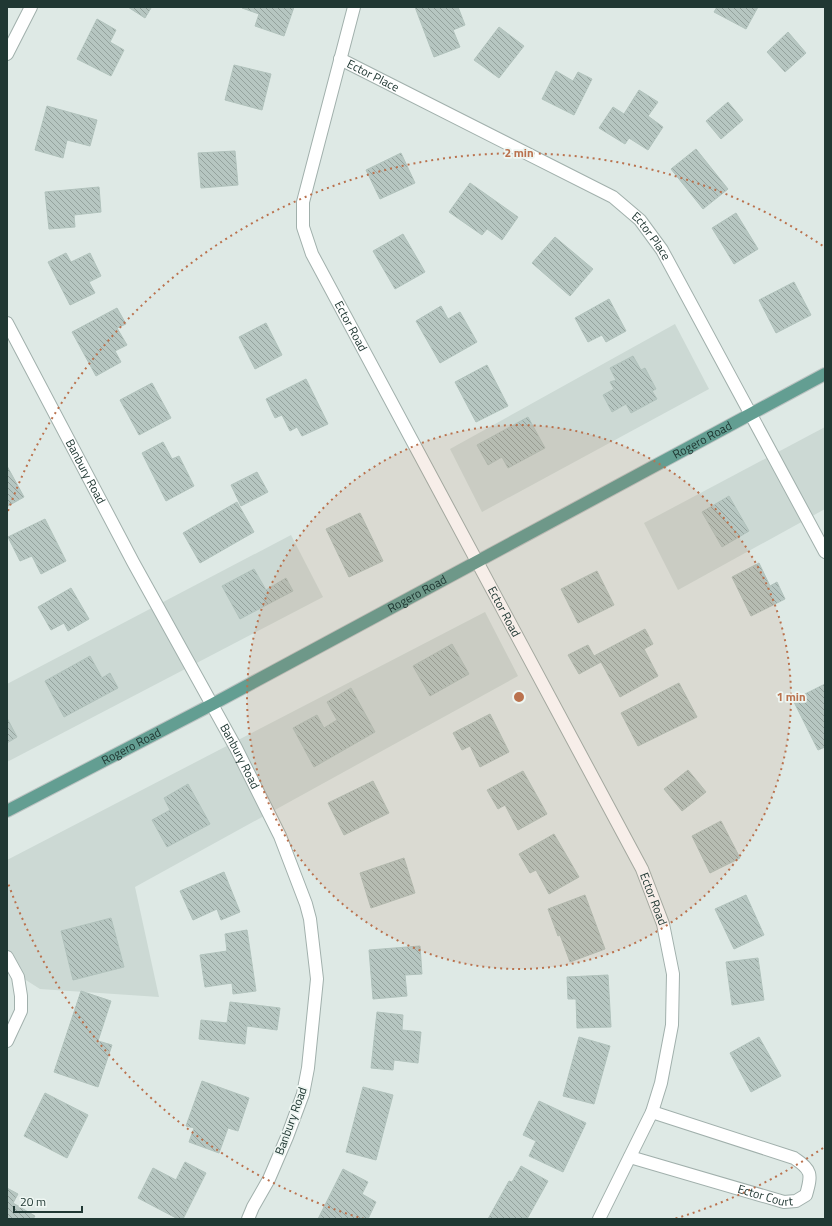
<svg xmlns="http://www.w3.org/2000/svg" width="832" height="1226" font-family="'Titillium Web',sans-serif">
<defs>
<pattern id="building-back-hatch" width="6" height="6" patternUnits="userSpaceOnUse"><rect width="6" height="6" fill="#b6c6c1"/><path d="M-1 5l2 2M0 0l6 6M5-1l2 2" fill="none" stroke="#94a29d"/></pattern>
</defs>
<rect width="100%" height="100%" fill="#dee9e5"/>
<!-- built -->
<g fill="#ccd9d4">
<path d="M675,324L709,389L482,512L450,449Z"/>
<path d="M825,427V509L678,590L644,523Z"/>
<path d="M291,535L323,597L7,762V684Z"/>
<path d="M485,612L518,676L135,887L159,997L40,989L7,968V860Z"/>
</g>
<!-- building -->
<g fill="url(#building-back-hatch)" stroke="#b1c2bc">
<path d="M128,7H149L151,8L145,18Z"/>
<path d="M243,7H294L284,36L255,26L259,14L242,8Z"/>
<path d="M415,7H458L465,25L453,30L460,47L434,57Z"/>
<path d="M717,7H758L746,29L714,12Z"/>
<path d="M97,19L116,30L110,42L124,50L111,76L77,59Z"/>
<path d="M499,27L524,46L499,78L474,60Z"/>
<path d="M788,32L806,53L785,72L767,52Z"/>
<path d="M234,65L271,74L262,110L225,100Z"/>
<path d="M556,71L573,81L578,72L592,79L574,115L542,99Z"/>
<path d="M639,90L658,102L648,116L663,127L648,150L629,138L625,144L599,128L613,107L624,114Z"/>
<path d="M728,102L743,120L721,139L706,121Z"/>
<path d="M47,106L97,120L90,146L67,140L63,158L35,150Z"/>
<path d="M696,149L728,189L703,209L671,169Z"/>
<path d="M235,151L238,185L201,188L198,153Z"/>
<path d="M401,153L415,183L380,199L366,170Z"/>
<path d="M470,183L518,217L502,240L487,229L482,235L449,212Z"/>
<path d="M99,187L101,212L74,215L75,227L49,229L45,192Z"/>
<path d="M736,213L758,249L734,264L712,228Z"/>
<path d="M403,234L425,272L395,289L373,251Z"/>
<path d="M555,237L593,269L570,296L532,263Z"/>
<path d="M66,253L71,262L90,253L101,276L89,282L95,293L70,305L48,262Z"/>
<path d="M794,282L811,315L776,333L759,300Z"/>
<path d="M609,299L626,331L606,342L602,335L588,342L575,318Z"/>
<path d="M441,306L448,319L460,312L477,342L440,363L416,321Z"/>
<path d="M117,308L126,324L117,328L127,345L115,351L121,362L96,376L72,332Z"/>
<path d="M266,323L282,355L255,369L239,337Z"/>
<path d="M633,356L641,370L645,368L656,389L652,391L657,399L631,413L626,404L612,412L603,395L614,389L610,382L616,380L610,368Z"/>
<path d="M487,365L508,406L476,422L455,382Z"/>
<path d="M306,379L328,424L302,436L297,427L290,431L282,415L275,418L266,399Z"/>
<path d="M152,383L171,418L139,435L120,400Z"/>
<path d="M528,417L545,448L508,468L502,457L488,465L477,445Z"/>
<path d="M163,442L172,459L179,456L194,486L166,501L142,453Z"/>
<path d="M7,466L24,497L8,506L7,504Z"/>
<path d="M257,472L268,492L241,506L231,485Z"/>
<path d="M729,496L749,531L722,547L702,512Z"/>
<path d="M237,502L254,532L200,563L183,533Z"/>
<path d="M360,513L383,561L349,577L326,529Z"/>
<path d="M45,519L66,561L41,574L32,556L20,561L8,537Z"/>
<path d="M759,563L770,586L777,582L785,599L751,616L732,577Z"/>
<path d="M254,569L266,590L286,578L293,591L240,619L222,586Z"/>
<path d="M597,571L614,605L578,623L561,589Z"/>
<path d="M71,588L89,619L68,631L64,623L51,630L38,607Z"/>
<path d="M645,629L653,644L644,649L658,676L620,697L601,662L579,674L568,655L588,645L594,656Z"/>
<path d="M452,644L469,674L430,696L413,666Z"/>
<path d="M90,656L102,678L110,673L118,688L64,717L45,681Z"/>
<path d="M679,683L697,717L638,746L621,713Z"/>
<path d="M825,684V747L818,750L793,700Z"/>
<path d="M351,688L375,732L314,767L293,728L317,715L324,728L337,720L327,702Z"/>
<path d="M490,714L509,752L480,767L470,746L462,750L453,733Z"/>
<path d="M7,718L17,737L7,743Z"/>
<path d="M688,770L706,792L682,811L664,789Z"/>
<path d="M523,771L547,814L518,830L505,805L498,809L487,790Z"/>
<path d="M373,781L389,813L344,835L328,803Z"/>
<path d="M188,784L210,824L167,847L152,820L170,810L164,798Z"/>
<path d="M721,821L740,858L710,873L692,836Z"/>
<path d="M554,834L579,877L549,894L536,870L530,873L519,854Z"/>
<path d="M404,858L415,893L371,908L360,873Z"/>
<path d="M224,872L240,912L221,920L217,909L193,920L180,891Z"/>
<path d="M585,895L605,949L570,962L560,935L558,936L548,909Z"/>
<path d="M746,895L764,935L734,949L715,909Z"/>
<path d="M111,918L124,967L73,980L61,931Z"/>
<path d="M247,930L256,991L233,994L232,983L205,987L200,955L227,951L225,934Z"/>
<path d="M420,946L422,974L405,975L407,996L373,999L369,950Z"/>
<path d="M758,958L764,1000L732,1005L726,962Z"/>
<path d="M608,975L611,1027L577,1028L576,999H568L567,977Z"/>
<path d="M81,991L111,1001L98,1041L112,1045L98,1087L54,1072Z"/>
<path d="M230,1002L280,1008L277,1030L247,1026L245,1044L199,1039L201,1020L227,1023Z"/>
<path d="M377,1012L403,1015L402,1030L421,1032L418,1063L394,1060L393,1070L371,1068Z"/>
<path d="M579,1037L610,1046L594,1104L563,1096Z"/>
<path d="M759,1037L781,1076L751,1092L730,1053Z"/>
<path d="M202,1081L249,1098L238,1131L228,1128L219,1153L189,1142L194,1128L186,1126Z"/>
<path d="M363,1087L393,1095L376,1160L346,1152Z"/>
<path d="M45,1093L88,1115L67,1158L24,1136Z"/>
<path d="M539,1101L586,1123L563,1172L529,1156L536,1141L523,1135Z"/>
<path d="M185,1162L206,1173L183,1219H178L138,1198L153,1168L176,1180Z"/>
<path d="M521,1166L548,1181L527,1219H488L509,1181L512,1182Z"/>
<path d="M343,1169L368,1182L362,1194L376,1202L368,1219H318Z"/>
<path d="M7,1188L18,1194L13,1203L35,1216L33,1219H7Z"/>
</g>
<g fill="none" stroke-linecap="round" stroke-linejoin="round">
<defs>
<g id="minor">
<path id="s1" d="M354,7L303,202V227L312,254L642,869L663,924L673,974L672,1025L661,1083L652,1112L599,1219"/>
<path d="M7,54L31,7"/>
<path id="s2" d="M340,59L613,197L640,220L662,250L825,552"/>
<path id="s3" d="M7,323L133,562L236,748L280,836L306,904L310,919L317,979L308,1068L303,1094L287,1137L269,1179L253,1207L248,1219"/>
<path d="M7,957L18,977L21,996V1011L7,1041"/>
<path id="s4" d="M630,1157L784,1202L796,1201L806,1195C812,1174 812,1170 794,1158L652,1112"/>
</g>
<g id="major">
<path id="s5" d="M7,811L213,704L825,374"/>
</g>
</defs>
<!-- minor casing -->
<use href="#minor" stroke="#a1b0ac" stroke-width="14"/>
<!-- major casing -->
<use href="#major" stroke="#bcc3c2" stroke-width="14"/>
<!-- minor -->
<use href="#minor" stroke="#fff" stroke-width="12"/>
<!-- major -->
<use href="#major" stroke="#639e92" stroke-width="12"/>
</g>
<!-- distance rings -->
<circle cx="519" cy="697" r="272" fill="#ba724e" fill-opacity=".12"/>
<g fill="none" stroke="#ba724e" stroke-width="2" stroke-dasharray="2 4">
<circle cx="519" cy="697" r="272"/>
<path d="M823 1148A544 544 0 0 1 674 1219M364 1219A544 544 0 0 1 8 883M8 511A544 544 0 0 1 823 246"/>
</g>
<g text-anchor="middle" stroke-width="3.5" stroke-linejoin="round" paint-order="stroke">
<!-- street labels -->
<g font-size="12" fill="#203833" stroke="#eef6f2">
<text dy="4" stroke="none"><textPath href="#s2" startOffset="37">Ector Place</textPath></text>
<text dy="4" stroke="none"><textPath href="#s2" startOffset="361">Ector Place</textPath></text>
<text dy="4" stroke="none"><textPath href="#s1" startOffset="337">Ector Road</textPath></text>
<text dy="4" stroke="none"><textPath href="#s5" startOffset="788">Rogero Road</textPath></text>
<text dy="4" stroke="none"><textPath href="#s3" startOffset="168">Banbury Road</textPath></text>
<text dy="4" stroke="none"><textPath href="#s5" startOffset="464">Rogero Road</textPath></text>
<text dy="4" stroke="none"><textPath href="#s1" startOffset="661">Ector Road</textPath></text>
<text dy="4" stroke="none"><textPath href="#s5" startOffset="140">Rogero Road</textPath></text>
<text dy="4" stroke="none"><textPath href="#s3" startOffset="492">Banbury Road</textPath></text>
<text dy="4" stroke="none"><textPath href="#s1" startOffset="985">Ector Road</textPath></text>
<text transform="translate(291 1121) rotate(-70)" y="4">Banbury Road</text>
<text dy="4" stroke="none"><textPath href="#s4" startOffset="141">Ector Court</textPath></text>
</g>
</g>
<circle cx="519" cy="697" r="6" fill="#ba724e" stroke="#eef6f2" stroke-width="2"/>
<g font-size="12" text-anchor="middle" font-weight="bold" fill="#ba724e" stroke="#eef6f2" stroke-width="3.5" stroke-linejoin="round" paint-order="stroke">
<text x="519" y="157">2 min</text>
<text x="791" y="701">1 min</text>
</g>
<!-- border -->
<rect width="832" height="1226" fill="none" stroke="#203833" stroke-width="16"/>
<!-- scale -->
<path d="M14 1206v6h68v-6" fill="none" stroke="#203833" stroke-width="2"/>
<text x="20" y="1206" font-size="12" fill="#203833" stroke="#eef6f2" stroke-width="3" paint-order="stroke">20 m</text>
</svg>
